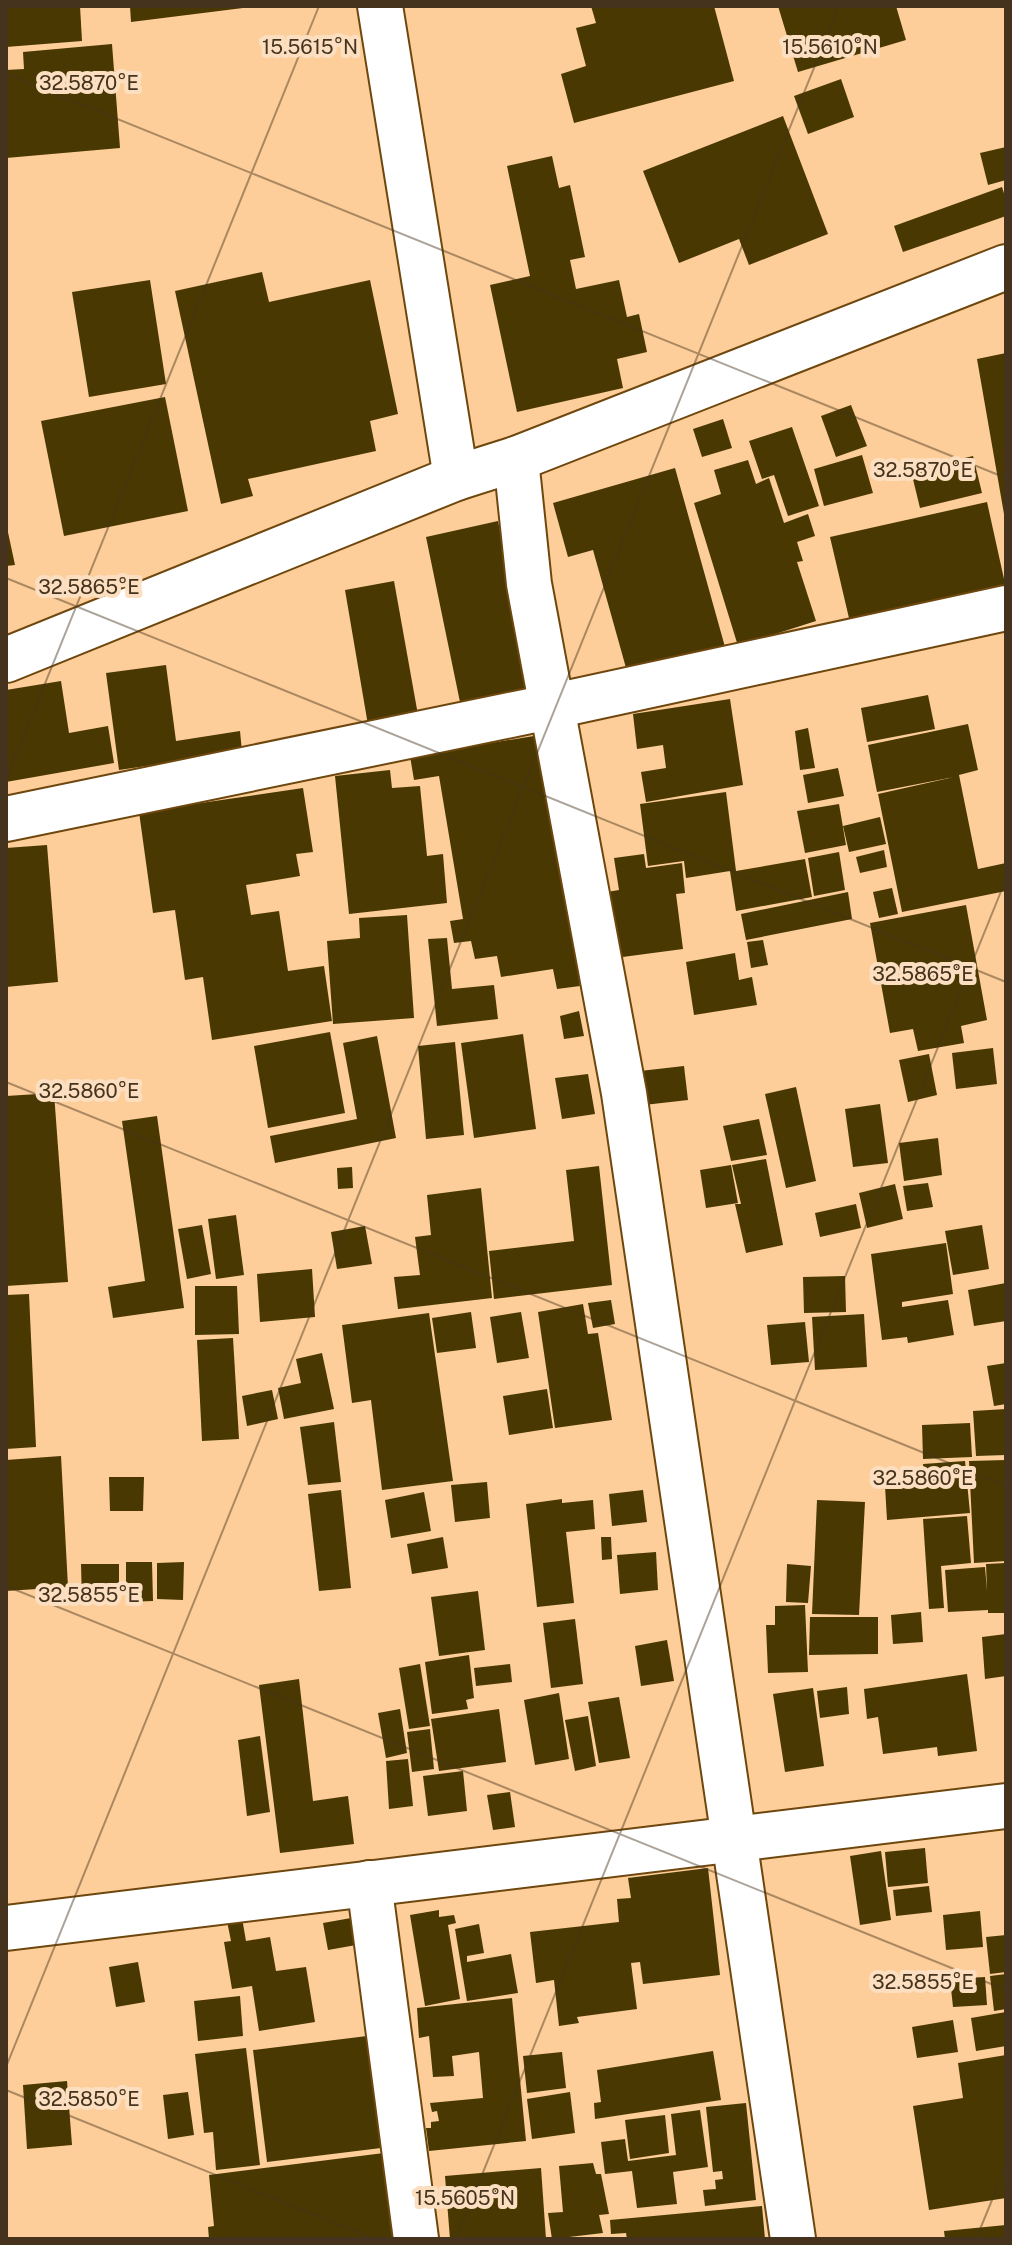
<svg xmlns="http://www.w3.org/2000/svg" width="1012" height="2245" font-family="'Public Sans',sans-serif">
<rect width="100%" height="100%" fill="#fdce99"/>
<!-- building -->
<g fill="#493802">
<path d="M6,6H80L82,41L6,47Z"/>
<path d="M130,6H243V8L131,22Z"/>
<path d="M591,6H714L734,81L574,123L561,74L586,66L576,28L596,23Z"/>
<path d="M778,6H896L906,40L798,72Z"/>
<path d="M112,44L120,148L6,158V70L24,69L23,52Z"/>
<path d="M841,79L854,117L808,134L794,96Z"/>
<path d="M783,116L828,234L749,265L739,239L679,263L643,171Z"/>
<path d="M1006,147V180L988,185L980,153Z"/>
<path d="M552,156L559,188L570,185L585,257L570,260L576,289L619,280L627,317L639,314L647,352L617,359L623,388L517,412L490,285L530,276L507,166Z"/>
<path d="M1002,187L1006,200V216L903,252L894,226Z"/>
<path d="M262,272L269,302L370,280L398,414L370,421L376,451L248,479L253,496L221,504L175,291Z"/>
<path d="M150,280L166,384L89,397L72,292Z"/>
<path d="M1006,353V514H1004L977,359Z"/>
<path d="M165,397L188,511L64,536L41,421Z"/>
<path d="M851,405L867,446L836,457L821,416Z"/>
<path d="M723,419L732,448L702,457L693,429Z"/>
<path d="M792,427L819,506L788,516L774,475L762,479L749,441Z"/>
<path d="M862,455L873,493L824,506L814,469Z"/>
<path d="M973,456L982,493L920,508L911,471Z"/>
<path d="M748,460L756,484L769,478L784,523L808,514L815,536L797,542L803,561L797,562L816,621L738,646L694,503L721,494L714,470Z"/>
<path d="M675,468L725,647L628,675L593,550L568,557L553,503Z"/>
<path d="M987,502L1006,588L852,631L830,537Z"/>
<path d="M498,521L533,691L461,707L426,537Z"/>
<path d="M6,523L15,565L6,566Z"/>
<path d="M394,581L418,715L368,725L345,590Z"/>
<path d="M166,665L176,741L240,731L242,752L119,770L106,673Z"/>
<path d="M61,681L69,733L108,726L114,763L6,782V690Z"/>
<path d="M928,695L935,729L867,742L861,708Z"/>
<path d="M730,699L743,785L646,802L641,772L666,768L663,745L637,749L633,714Z"/>
<path d="M968,724L978,770L959,775L978,869L1006,863V891L902,912L878,794L954,777L877,792L868,745Z"/>
<path d="M808,728L815,768L800,770L795,731Z"/>
<path d="M540,735L580,986L557,989L553,969L501,977L497,956L475,959L471,941L454,943L450,921L463,919L439,776L414,780L410,756Z"/>
<path d="M838,768L844,796L808,803L803,775Z"/>
<path d="M390,770L392,788L420,786L427,856L443,854L447,903L349,914L335,776Z"/>
<path d="M303,788L313,852L296,854L300,876L246,885L251,915L279,911L288,971L324,966L332,1021L212,1040L203,977L185,980L175,910L153,913L139,812Z"/>
<path d="M726,792L736,871L805,859L812,897L736,911L730,871L686,878L684,861L648,866L640,804Z"/>
<path d="M839,804L846,845L805,853L797,811Z"/>
<path d="M880,817L886,844L849,852L843,826Z"/>
<path d="M47,845L58,982L6,987V848Z"/>
<path d="M884,850L887,867L860,873L856,857Z"/>
<path d="M839,852L845,890L814,896L808,858Z"/>
<path d="M644,854L646,868L682,863L685,893L676,894L683,949L615,958L607,892L619,890L614,858Z"/>
<path d="M892,888L898,914L879,918L873,892Z"/>
<path d="M848,892L852,919L746,940L741,914Z"/>
<path d="M966,905L987,1020L961,1026L964,1043L918,1051L913,1029L890,1033L870,923Z"/>
<path d="M407,915L414,1018L333,1024L327,941L360,938L359,918Z"/>
<path d="M447,938L452,989L494,985L498,1019L437,1026L428,939Z"/>
<path d="M763,940L768,965L751,968L747,942Z"/>
<path d="M735,953L739,980L752,977L757,1005L694,1015L686,962Z"/>
<path d="M579,1011L584,1036L564,1039L560,1016Z"/>
<path d="M330,1032L345,1113L268,1128L254,1046Z"/>
<path d="M523,1034L536,1129L474,1138L461,1043Z"/>
<path d="M377,1036L396,1138L275,1163L270,1136L357,1119L343,1043Z"/>
<path d="M455,1042L464,1135L426,1139L418,1046Z"/>
<path d="M993,1048L997,1084L956,1089L952,1053Z"/>
<path d="M929,1054L937,1095L908,1102L899,1060Z"/>
<path d="M684,1066L688,1100L644,1105L640,1071Z"/>
<path d="M588,1074L595,1114L562,1119L555,1078Z"/>
<path d="M796,1087L816,1181L786,1188L765,1094Z"/>
<path d="M54,1093L68,1282L6,1286V1096Z"/>
<path d="M880,1104L888,1163L853,1167L845,1109Z"/>
<path d="M157,1116L184,1308L113,1318L108,1287L145,1281L122,1121Z"/>
<path d="M759,1119L767,1155L731,1161L723,1126Z"/>
<path d="M938,1138L942,1175L904,1181L899,1143Z"/>
<path d="M766,1159L783,1245L746,1253L735,1204H741L732,1165Z"/>
<path d="M731,1165L738,1203L706,1208L700,1170Z"/>
<path d="M599,1166L612,1285L494,1299L489,1251L574,1241L566,1170Z"/>
<path d="M352,1167L353,1188L338,1189L337,1168Z"/>
<path d="M928,1183L933,1207L907,1211L903,1186Z"/>
<path d="M895,1184L903,1219L867,1228L859,1193Z"/>
<path d="M481,1188L492,1298L398,1309L394,1277L420,1275L415,1237L431,1235L427,1195Z"/>
<path d="M856,1204L861,1228L820,1237L815,1213Z"/>
<path d="M236,1215L244,1275L216,1279L208,1219Z"/>
<path d="M202,1225L211,1274L187,1279L178,1229Z"/>
<path d="M982,1225L989,1269L953,1275L945,1231Z"/>
<path d="M365,1226L372,1264L337,1269L331,1232Z"/>
<path d="M946,1243L953,1294L902,1302V1307L948,1300L954,1335L908,1343L907,1337L882,1340L871,1254Z"/>
<path d="M312,1269L315,1317L260,1322L257,1274Z"/>
<path d="M845,1276L846,1312L804,1313L803,1277Z"/>
<path d="M1006,1283V1321L974,1326L968,1290Z"/>
<path d="M195,1286H237L239,1334L195,1335Z"/>
<path d="M29,1294L36,1447L6,1449V1295Z"/>
<path d="M611,1300L615,1324L593,1328L588,1303Z"/>
<path d="M583,1304L588,1334L598,1333L612,1420L555,1428L538,1312Z"/>
<path d="M471,1312L476,1348L437,1353L432,1318Z"/>
<path d="M521,1312L529,1358L497,1363L490,1317Z"/>
<path d="M429,1313L453,1481L382,1490L371,1400L352,1403L342,1325Z"/>
<path d="M864,1314L867,1367L815,1370L812,1317Z"/>
<path d="M805,1322L809,1362L771,1365L767,1325Z"/>
<path d="M233,1338L239,1439L202,1441L197,1340Z"/>
<path d="M322,1353L334,1409L284,1419L278,1388L301,1383L296,1359Z"/>
<path d="M1006,1363V1404L994,1406L987,1366Z"/>
<path d="M547,1389L553,1428L509,1435L503,1396Z"/>
<path d="M272,1390L278,1419L247,1426L242,1396Z"/>
<path d="M1006,1409V1455L976,1456L973,1411Z"/>
<path d="M334,1422L341,1482L308,1485L300,1427Z"/>
<path d="M970,1423L972,1457L923,1459L922,1425Z"/>
<path d="M61,1456L68,1587L6,1591V1460Z"/>
<path d="M1006,1460V1561L974,1563L969,1461Z"/>
<path d="M965,1461L970,1513L887,1520L885,1486L925,1482L923,1464Z"/>
<path d="M109,1477H144L143,1511H110Z"/>
<path d="M487,1482L490,1518L455,1522L451,1485Z"/>
<path d="M341,1490L351,1588L319,1591L308,1494Z"/>
<path d="M643,1490L647,1522L612,1526L609,1494Z"/>
<path d="M424,1492L431,1531L391,1538L385,1500Z"/>
<path d="M562,1499V1503L593,1500L595,1529L566,1532L574,1603L537,1607L526,1504Z"/>
<path d="M817,1500L865,1502L859,1615L812,1614Z"/>
<path d="M967,1516L971,1563L941,1566L944,1608L929,1609L923,1519Z"/>
<path d="M443,1537L448,1568L412,1574L407,1544Z"/>
<path d="M601,1537H611L612,1559L602,1560Z"/>
<path d="M656,1552L658,1590L620,1594L617,1555Z"/>
<path d="M126,1562H152L153,1601L126,1602Z"/>
<path d="M184,1562L183,1600L157,1599V1563Z"/>
<path d="M1006,1563V1613H988V1610L948,1612L945,1570L985,1567L987,1591L986,1564Z"/>
<path d="M81,1564H119V1602H82Z"/>
<path d="M787,1564L811,1566L808,1603L786,1602Z"/>
<path d="M478,1591L485,1650L439,1656L431,1597Z"/>
<path d="M805,1605L808,1672L768,1673L766,1625H775V1606Z"/>
<path d="M921,1612L923,1642L893,1644L891,1615Z"/>
<path d="M810,1617H878V1654L809,1655Z"/>
<path d="M575,1619L583,1684L551,1688L543,1623Z"/>
<path d="M1006,1634V1676L985,1679L982,1637Z"/>
<path d="M667,1640L674,1681L641,1686L635,1646Z"/>
<path d="M469,1655L474,1698L466,1700L468,1709L432,1714L425,1662Z"/>
<path d="M420,1664L430,1726L409,1729L399,1668Z"/>
<path d="M510,1664L512,1682L476,1686L474,1668Z"/>
<path d="M967,1674L977,1751L938,1756L937,1747L883,1754L878,1717L867,1719L864,1689Z"/>
<path d="M299,1679L313,1801L348,1796L354,1844L280,1853L259,1685Z"/>
<path d="M847,1687L849,1714L820,1718L817,1691Z"/>
<path d="M813,1688L824,1766L785,1772L773,1694Z"/>
<path d="M559,1693L569,1759L535,1765L524,1700Z"/>
<path d="M619,1697L630,1758L599,1763L588,1702Z"/>
<path d="M400,1709L407,1753L386,1758L378,1713Z"/>
<path d="M499,1709L506,1762L439,1771L431,1719Z"/>
<path d="M588,1716L596,1766L575,1771L565,1720Z"/>
<path d="M430,1729L434,1769L412,1772L407,1732Z"/>
<path d="M260,1736L270,1812L247,1816L238,1740Z"/>
<path d="M408,1759L413,1806L389,1809L386,1761Z"/>
<path d="M463,1771L467,1811L428,1816L423,1776Z"/>
<path d="M510,1792L515,1827L493,1830L487,1795Z"/>
<path d="M925,1848L928,1883L888,1887L885,1852Z"/>
<path d="M881,1851L891,1920L860,1925L850,1856Z"/>
<path d="M708,1868L720,1975L643,1984L640,1962L631,1963L637,2009L577,2017L579,2023L559,2026L554,1980L536,1983L530,1932L619,1922L617,1899L631,1898L628,1878Z"/>
<path d="M929,1886L932,1912L896,1916L893,1890Z"/>
<path d="M439,1910V1917L454,1915L456,1923L448,1925L460,1999L425,2006L410,1915Z"/>
<path d="M980,1911L983,1947L946,1950L943,1915Z"/>
<path d="M368,1915L373,1942L328,1950L323,1923Z"/>
<path d="M242,1918L246,1941L270,1937L276,1971L306,1967L315,2022L259,2031L252,1986L232,1989L224,1942L231,1941L227,1921Z"/>
<path d="M479,1924L484,1953L467,1956V1962L511,1954L518,1993L467,2001L455,1929Z"/>
<path d="M1006,1935V1972L990,1974L986,1937Z"/>
<path d="M138,1962L145,2002L116,2007L109,1967Z"/>
<path d="M1006,1974V2009L994,2011L990,1976Z"/>
<path d="M985,1977L987,2005L953,2007L950,1979Z"/>
<path d="M240,1996L243,2036L198,2041L194,2001Z"/>
<path d="M512,1998L526,2141L429,2151L426,2128H431V2122L439,2121L437,2111L432,2112L430,2103L483,2098L479,2052L452,2056L454,2076L433,2077L429,2036L419,2038L417,2008Z"/>
<path d="M1006,2012V2046L976,2051L971,2018Z"/>
<path d="M953,2020L958,2052L917,2058L912,2027Z"/>
<path d="M367,2036L381,2148L267,2162L253,2050Z"/>
<path d="M246,2048L260,2165L216,2170L213,2132L204,2133L195,2054Z"/>
<path d="M713,2051L721,2100L595,2119L594,2103L601,2102L597,2070Z"/>
<path d="M562,2052L566,2088L527,2093L523,2056Z"/>
<path d="M1006,2055V2198L929,2210L913,2106L963,2098L958,2063Z"/>
<path d="M67,2081L72,2145L27,2149L23,2085Z"/>
<path d="M188,2092L194,2135L168,2139L163,2095Z"/>
<path d="M570,2092L575,2133L532,2139L527,2099Z"/>
<path d="M746,2103L756,2200L705,2206L703,2190L716,2189L715,2180L723,2179L722,2171L713,2172L706,2107Z"/>
<path d="M700,2110L708,2167L673,2172L677,2204L637,2208L632,2171L605,2174L601,2142L625,2139L628,2161L676,2155L671,2114Z"/>
<path d="M665,2115L669,2153L630,2159L625,2120Z"/>
<path d="M384,2153L394,2239H209L208,2227L214,2226L209,2175Z"/>
<path d="M593,2163L596,2174H601L609,2214L599,2215L603,2233L552,2239L548,2213L563,2212L559,2166Z"/>
<path d="M541,2168L546,2239H450L445,2176Z"/>
<path d="M762,2206L765,2239H627L626,2233L611,2234L610,2220Z"/>
<path d="M1006,2225V2239H945L944,2231Z"/>
</g>
<g fill="none" stroke-linecap="round" stroke-linejoin="round">
<defs>
<g id="minor">
<path d="M380,6L456,478"/>
<path d="M516,459L529,584L624,1093L793,2239"/>
<path d="M6,660L456,478L516,459L1006,267"/>
<path d="M6,819L554,706L1006,608"/>
<path d="M369,1883L416,2239"/>
<path d="M6,1928L1006,1806"/>
</g>
</defs>
<!-- minor casing -->
<use href="#minor" stroke="#6e470e" stroke-width="48"/>
<!-- minor -->
<use href="#minor" stroke="#fff" stroke-width="44"/>
</g>
<!-- ticks -->
<path fill="none" stroke="#45331d" stroke-width="2" stroke-opacity="0.45" d="M6,74L1006,478M6,578L1006,982M6,780L319,6M6,1082L1006,1486M6,1586L1006,1990M6,2067L839,6M6,2090L374,2239M456,2239L1006,879M976,2239L1006,2166"/>
<g font-size="20" text-anchor="middle" fill="#45331d" stroke="#fcdfc0" stroke-width="8" stroke-linejoin="round" paint-order="stroke">
<text x="310" y="54">15.5615°N</text>
<text x="830" y="54">15.5610°N</text>
<text x="89" y="90">32.5870°E</text>
<text x="923" y="477">32.5870°E</text>
<text x="89" y="594">32.5865°E</text>
<text x="923" y="981">32.5865°E</text>
<text x="89" y="1098">32.5860°E</text>
<text x="923" y="1485">32.5860°E</text>
<text x="89" y="1602">32.5855°E</text>
<text x="923" y="1989">32.5855°E</text>
<text x="89" y="2106">32.5850°E</text>
<text x="465" y="2205">15.5605°N</text>
</g>
<!-- border -->
<rect width="1012" height="2245" fill="none" stroke="#45331d" stroke-width="16"/>
</svg>
